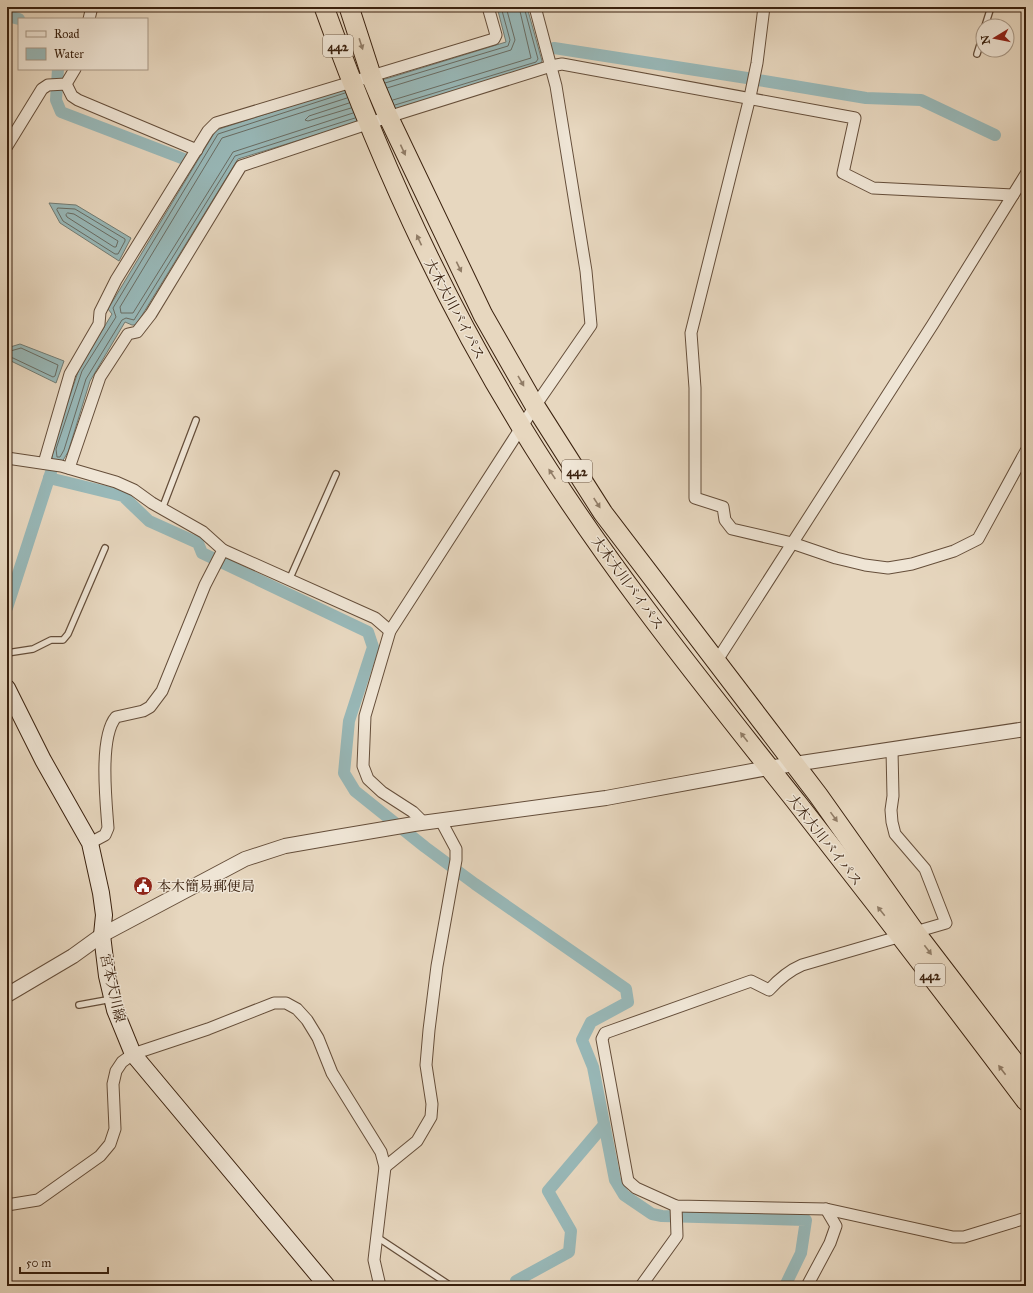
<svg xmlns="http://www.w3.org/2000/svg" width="1033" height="1293" font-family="'IM FELL Great Primer','Noto Serif JP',serif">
<rect width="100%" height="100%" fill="#e7d7bf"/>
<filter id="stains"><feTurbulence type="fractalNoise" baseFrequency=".005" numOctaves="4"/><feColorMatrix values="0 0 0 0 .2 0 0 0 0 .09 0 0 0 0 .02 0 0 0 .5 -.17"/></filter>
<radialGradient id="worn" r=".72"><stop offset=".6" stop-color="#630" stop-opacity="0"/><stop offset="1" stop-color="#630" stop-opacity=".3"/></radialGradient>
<!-- water -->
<g fill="#98b8b8" stroke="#727c74">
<path d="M497,7H527L542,61L539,66L238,159L136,325H132L125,322L90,381L68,452L62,462L52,460V449L79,369L112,314L108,309L216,130L344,89L389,78L506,42Z"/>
<path d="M49,203L76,205L131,238L119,261L60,223Z"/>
<path d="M20,344L64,361L56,383L11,361H7V348Z"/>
</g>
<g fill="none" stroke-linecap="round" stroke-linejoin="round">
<!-- shore -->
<g stroke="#696c63" stroke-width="1">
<path d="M385,83L508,46L510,40L501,7"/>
<path d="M387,88L511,50L515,40L506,7"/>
<path d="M345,93L218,134L113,308L116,317L82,371L56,449L57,457H60L64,450L86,379L122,320L126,318L134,320L235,156L355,118"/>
<path d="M347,98L222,138L120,307L121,313H133L233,152L353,113"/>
<path d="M393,100L531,58L519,7"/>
<path d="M349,103L309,116L305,120L308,121L351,108"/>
<path d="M395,105L536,62L538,59L524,7"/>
<path d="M58,208L75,209L125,239V241L118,254H115L63,221L57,210Z"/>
<path d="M68,213L74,214L118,241L116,247H114L67,217L66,215Z"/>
<path d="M7,352L21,348L58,365L55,376L53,377L13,358L7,357"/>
</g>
<!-- canal -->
<g stroke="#98b8b8" stroke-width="12">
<path d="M7,16L19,19"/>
<path d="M554,48L747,78"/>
<path d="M58,69L56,100L61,112L184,159"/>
<path d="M758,80L866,98L921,100L995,135"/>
<path d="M49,478L123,496L149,521L198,543L202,553L368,632L373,647L349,721L344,773L355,791L425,847L475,884L626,989L628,1002L591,1022L582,1040L593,1067L615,1180L624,1195L652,1214L662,1216L806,1220L801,1253L785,1286"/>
<path d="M7,608L51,472"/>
<path d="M516,1286V1281L569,1252L571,1231L548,1191L604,1125"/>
</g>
<defs>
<g id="service">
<path d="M985,26L991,7"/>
<path d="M977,54L983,35"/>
<path d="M162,509L196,420"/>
<path d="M290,578L336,474"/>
<path d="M7,653L33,649L51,640H63L68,634L105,548"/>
<path d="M79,1005L112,999"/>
<path d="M377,1237L451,1286"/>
</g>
<g id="minor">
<path d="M764,7L757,63L750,97L691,333L695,388V498L723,507L725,520L732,529L792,543L836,558L865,565L888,568L912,564L954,551L978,539L1026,451"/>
<path d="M89,19L92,7"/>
<path d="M66,84L72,96L78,100L197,150"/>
<path d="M7,146L42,89L48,85L66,84L75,69"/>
<path d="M7,458L61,466L116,482L134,490L152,503L203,532L223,550L375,618L390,631"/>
<path d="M44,463L70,374L99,324L100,312L116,280L208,131L216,123L494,39L496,35L488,7"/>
<path d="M69,468L100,377L128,334L137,332L151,314L241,166L388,117L551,66L562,64L855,118L843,173L873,188L1013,195"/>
<path d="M716,662L933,324L1026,174"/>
<path d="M892,750L893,796L891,810L892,822L895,834L925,869L946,923L802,965C788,971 779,979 769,990L751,981L605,1033L602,1039L628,1181L636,1188L676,1206L826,1209L953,1237H964L1026,1218"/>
<path d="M424,823L413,812L382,792L368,779L363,766L365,716L390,631L535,406L591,325L586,271L556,86L535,7"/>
<path d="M90,843L105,835L108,828C106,801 99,737 116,717L143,711L150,707L162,691L205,585L223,550"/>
<path d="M385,1167L417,1141L431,1117L432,1104L426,1065L429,1030L437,966L456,860V849L441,821"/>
<path d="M7,1205L38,1200L100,1156L110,1144L115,1129L113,1084L116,1071L122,1062L133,1054L208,1029L274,1003H286L297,1009L307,1020L318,1038L332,1073L381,1152L385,1167L374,1260L380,1286"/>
<path d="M641,1286L677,1236L676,1206"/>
<path d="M807,1286L830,1243L836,1226L826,1209"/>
</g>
<path id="tertiary" d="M7,995L73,956L102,935L245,859L285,846L331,838L414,824L606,798L768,768L1026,729"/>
<path id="secondary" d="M7,688L43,760L90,843L101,893L104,915L102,935L107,976L115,1010L133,1054L327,1286"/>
<g id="trunk">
<path d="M324,7C377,154 440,295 522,428C603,561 701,682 798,804C875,902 951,1001 1026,1101"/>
<path d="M349,7L373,81L387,114L483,315L535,406L603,513L818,795L915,932L1026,1077"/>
</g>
</defs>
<!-- service casing -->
<use href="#service" stroke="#654e3a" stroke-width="8"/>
<!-- minor casing -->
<use href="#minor" stroke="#654e3a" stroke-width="13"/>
<!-- tertiary casing -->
<use href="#tertiary" stroke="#654e3a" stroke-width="16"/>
<!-- secondary casing -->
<use href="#secondary" stroke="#3a210e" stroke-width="18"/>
<!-- trunk casing -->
<use href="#trunk" stroke="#3a210e" stroke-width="21"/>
<!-- service -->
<use href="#service" stroke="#efe5d5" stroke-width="5.5"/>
<!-- minor -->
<use href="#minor" stroke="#efe5d5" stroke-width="11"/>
<!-- tertiary -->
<use href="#tertiary" stroke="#efe5d5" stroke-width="14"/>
<!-- secondary -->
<use href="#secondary" stroke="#efe5d5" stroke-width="16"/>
<!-- trunk -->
<use href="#trunk" stroke="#e7d7bf" stroke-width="19"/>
</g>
<!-- one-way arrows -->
<defs><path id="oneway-solid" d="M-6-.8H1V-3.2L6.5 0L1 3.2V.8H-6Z"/></defs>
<g fill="#907c66">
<use href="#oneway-solid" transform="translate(361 44) rotate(72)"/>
<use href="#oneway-solid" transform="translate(403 150) rotate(65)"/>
<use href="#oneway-solid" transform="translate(419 240) rotate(-115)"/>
<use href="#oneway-solid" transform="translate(459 267) rotate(64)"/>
<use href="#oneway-solid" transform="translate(521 381) rotate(60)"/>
<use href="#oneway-solid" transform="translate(552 474) rotate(-124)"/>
<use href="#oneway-solid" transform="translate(597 503) rotate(57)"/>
<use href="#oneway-solid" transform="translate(744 737) rotate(-128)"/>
<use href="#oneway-solid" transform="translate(834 817) rotate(54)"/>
<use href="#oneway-solid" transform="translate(881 911) rotate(-129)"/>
<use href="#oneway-solid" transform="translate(928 950) rotate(53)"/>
<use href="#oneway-solid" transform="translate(1002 1070) rotate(-127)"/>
</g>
<!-- icons -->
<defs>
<symbol id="civic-disc" viewBox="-11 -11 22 22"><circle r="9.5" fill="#8f2418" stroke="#efe5d5"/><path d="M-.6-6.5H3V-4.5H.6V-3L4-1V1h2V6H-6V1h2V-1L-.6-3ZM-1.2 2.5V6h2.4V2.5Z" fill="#fff"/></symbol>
</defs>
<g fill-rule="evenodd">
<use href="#civic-disc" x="132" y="875" width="22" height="22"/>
</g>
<g text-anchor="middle" stroke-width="3" stroke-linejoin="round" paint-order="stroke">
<!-- shield labels -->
<g fill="#efe5d5" stroke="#705c4a" stroke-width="1">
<rect x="323" y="35" width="30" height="22" rx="3"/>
<rect x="562" y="460" width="30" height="22" rx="3"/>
<rect x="915" y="964" width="30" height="22" rx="3"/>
</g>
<g font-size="13" font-weight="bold" fill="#3a210e">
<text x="338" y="51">442</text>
<text x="577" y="476">442</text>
<text x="930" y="980">442</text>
</g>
<!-- street labels -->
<g font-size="14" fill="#3a210e" stroke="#efe5d5">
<text transform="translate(455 309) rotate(62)" y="5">大木大川バイパス</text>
<text transform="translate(628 583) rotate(54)" y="5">大木大川バイパス</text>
<text transform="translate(825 840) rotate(52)" y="5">大木大川バイパス</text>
<text transform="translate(113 988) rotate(77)" y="5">宮本大川線</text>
</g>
<!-- poi labels -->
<g font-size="14" fill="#3a210e" stroke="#efe5d5" text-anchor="start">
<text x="157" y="891">本木簡易郵便局</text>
</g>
</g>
<!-- margin -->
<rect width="1033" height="1293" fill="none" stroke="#e7d7bf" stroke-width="24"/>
<rect x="8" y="8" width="1017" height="1277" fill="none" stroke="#3a210e" stroke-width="2"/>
<rect x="12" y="12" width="1009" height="1269" fill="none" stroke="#3a210e"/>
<!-- legend -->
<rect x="18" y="18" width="130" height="52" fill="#efe5d5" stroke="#a79785"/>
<rect x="26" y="31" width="20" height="6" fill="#efe5d5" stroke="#a79785"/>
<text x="54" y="38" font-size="12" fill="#3a210e">Road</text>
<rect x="26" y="48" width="20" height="12" fill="#98b8b8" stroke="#a79785"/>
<text x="54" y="58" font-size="12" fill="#3a210e">Water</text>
<!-- north arrow -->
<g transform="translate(995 38) rotate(260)"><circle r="19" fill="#efe5d5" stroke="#a79785"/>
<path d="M0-3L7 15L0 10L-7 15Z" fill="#8f2418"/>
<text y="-6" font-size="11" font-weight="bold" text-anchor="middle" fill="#3a210e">N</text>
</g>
<!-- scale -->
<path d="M20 1267v6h88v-6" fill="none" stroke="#3a210e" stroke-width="2"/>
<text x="26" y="1267" font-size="12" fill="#3a210e" stroke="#efe5d5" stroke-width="3" paint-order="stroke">50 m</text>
<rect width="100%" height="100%" filter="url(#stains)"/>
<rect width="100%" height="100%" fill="url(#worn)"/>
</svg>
